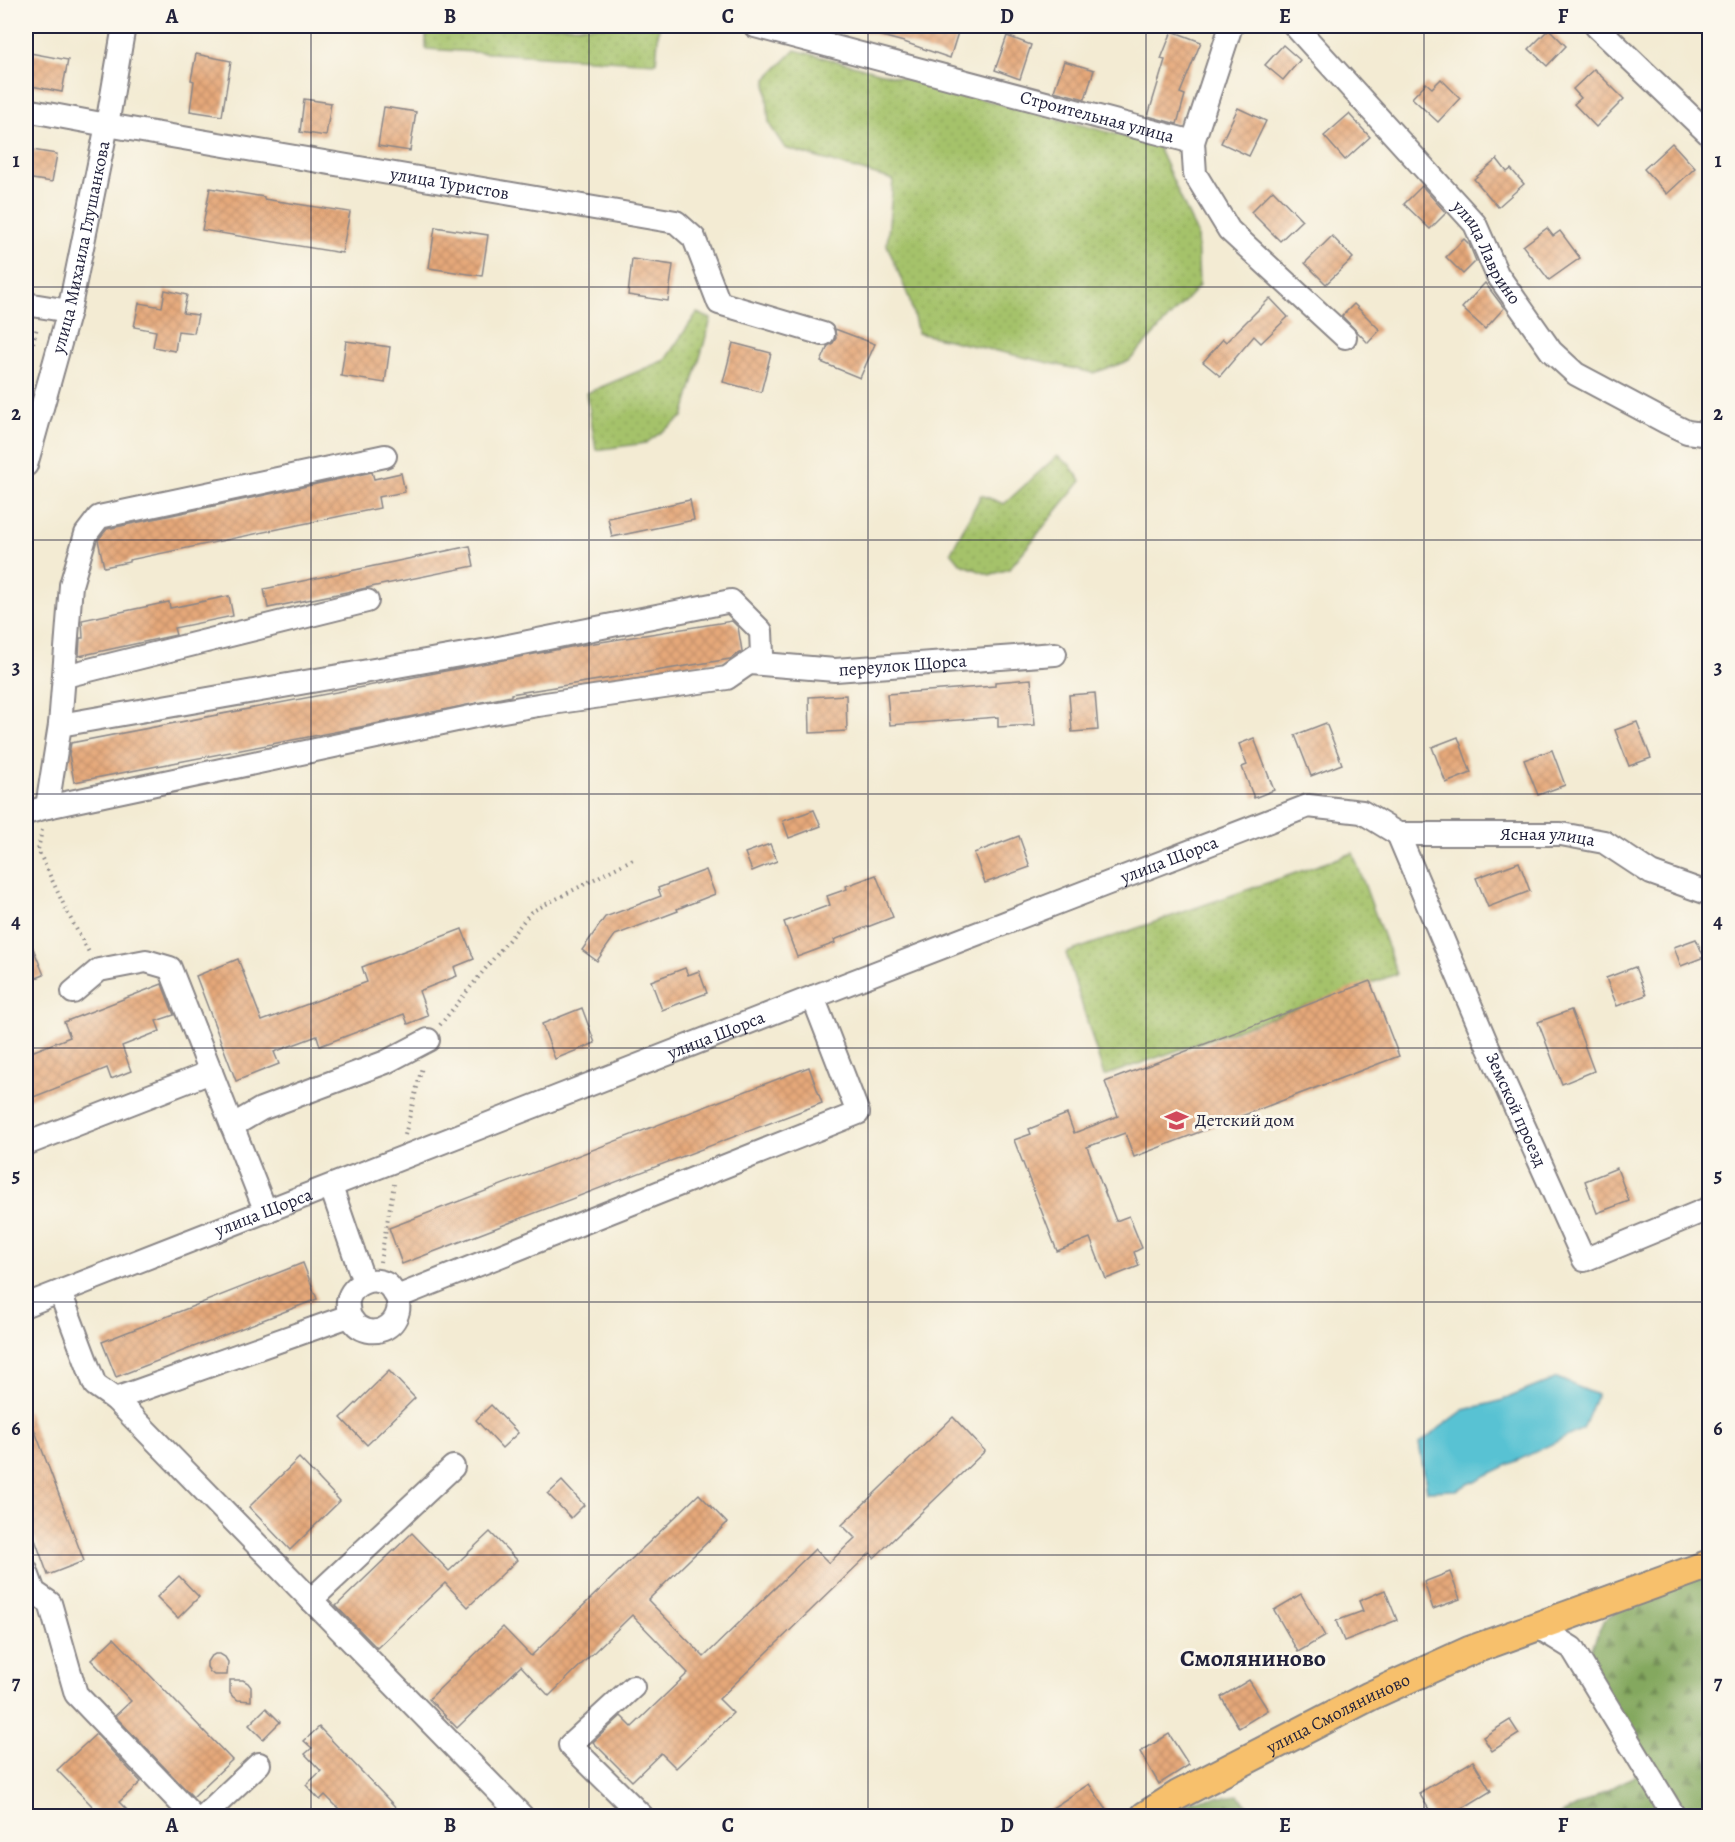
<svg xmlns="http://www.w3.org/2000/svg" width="1735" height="1842" font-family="Alegreya,serif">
<defs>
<pattern id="grass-dots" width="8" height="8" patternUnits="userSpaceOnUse" patternTransform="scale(1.5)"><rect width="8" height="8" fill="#a5c26a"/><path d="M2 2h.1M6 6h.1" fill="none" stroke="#8ea65d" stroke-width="1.8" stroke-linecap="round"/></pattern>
<pattern id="forest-firs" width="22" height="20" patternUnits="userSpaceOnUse" patternTransform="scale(1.5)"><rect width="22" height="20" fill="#84a85e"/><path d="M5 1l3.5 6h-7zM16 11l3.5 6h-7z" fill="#6c884f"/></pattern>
<pattern id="building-cross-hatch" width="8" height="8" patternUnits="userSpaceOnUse" patternTransform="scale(1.5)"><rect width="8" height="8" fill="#e5a879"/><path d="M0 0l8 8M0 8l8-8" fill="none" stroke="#c4906a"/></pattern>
</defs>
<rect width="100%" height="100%" fill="#fbf7ec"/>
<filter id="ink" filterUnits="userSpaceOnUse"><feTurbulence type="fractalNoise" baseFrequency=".0167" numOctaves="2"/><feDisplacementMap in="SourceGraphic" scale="12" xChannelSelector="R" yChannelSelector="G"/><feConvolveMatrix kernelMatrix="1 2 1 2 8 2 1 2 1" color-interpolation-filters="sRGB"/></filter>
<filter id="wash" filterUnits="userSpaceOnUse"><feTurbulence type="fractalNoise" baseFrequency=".008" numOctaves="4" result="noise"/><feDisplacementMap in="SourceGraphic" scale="24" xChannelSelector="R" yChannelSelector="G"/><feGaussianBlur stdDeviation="1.35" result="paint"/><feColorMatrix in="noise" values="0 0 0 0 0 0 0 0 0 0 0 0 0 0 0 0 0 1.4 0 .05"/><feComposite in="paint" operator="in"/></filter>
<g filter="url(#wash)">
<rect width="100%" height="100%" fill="#f3ebd3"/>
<!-- grass -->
<g fill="url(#grass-dots)" stroke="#647252" stroke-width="1.5">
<path d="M426,26H659L656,63L426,49Z"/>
<path d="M795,50L1157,145L1197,234L1199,286L1129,361L1093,373L918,333L909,298L887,245L893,180L785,148L769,124L766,79Z"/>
<path d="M697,313L711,319L683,417L646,443L596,450L587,393L665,360Z"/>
<path d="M1057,456L1069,464L1081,481L1009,569L990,575L961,564L951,552L981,495L1004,504Z"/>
<path d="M1353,853L1397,974L1104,1076L1066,953Z"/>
</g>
<!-- forest -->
<g fill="url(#forest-firs)" stroke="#53654c" stroke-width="1.5">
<path d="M1709,1567V1816H1558L1644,1771L1588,1658L1603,1621L1662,1581Z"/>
<path d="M1238,1795L1254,1811L1255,1816H1166L1193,1800Z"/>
</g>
<!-- water -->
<path fill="#58c2d3" stroke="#3d7287" stroke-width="1.5" d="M1557,1378L1597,1395L1583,1429L1456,1490L1427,1491L1419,1443L1464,1410L1500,1401Z"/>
<g id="blocks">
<!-- building -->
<g fill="url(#building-cross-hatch)">
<path d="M860,26H960L950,58L904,42L859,30Z"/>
<path d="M1549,29L1566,46L1547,66L1529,49Z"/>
<path d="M1172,31L1201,42L1180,93L1185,95L1177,124L1148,116L1165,60L1161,59Z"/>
<path d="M1007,36L1031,45L1020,79L995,70Z"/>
<path d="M1283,45L1300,60L1283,80L1265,65Z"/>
<path d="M30,53L68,60L62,92L26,85Z"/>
<path d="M196,54L231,61L222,116L190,111L194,81L191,80Z"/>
<path d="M1064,61L1094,70L1085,99L1054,91Z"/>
<path d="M1594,69L1624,99L1596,127L1574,104L1581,98L1573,89Z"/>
<path d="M1441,79L1460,98L1438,122L1412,98L1426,83L1432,88Z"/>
<path d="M304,99L331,103L326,136L300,132Z"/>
<path d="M384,107L416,112L410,151L378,146Z"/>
<path d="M1238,108L1266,121L1249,156L1221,143Z"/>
<path d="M1349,114L1370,137L1345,160L1324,136Z"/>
<path d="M1672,143L1695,168L1667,194L1644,169Z"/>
<path d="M26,149L57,154L52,182L26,178Z"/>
<path d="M1497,159L1507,172L1511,169L1524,184L1498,207L1474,179Z"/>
<path d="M1422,186L1446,213L1430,229L1404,204Z"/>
<path d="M210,188L264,197V199L350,212L342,253L202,230Z"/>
<path d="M1273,190L1302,220L1280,241L1251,212Z"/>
<path d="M435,227L488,235L482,276L429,268Z"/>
<path d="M1547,228L1553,236L1560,231L1580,258L1549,280L1523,246Z"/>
<path d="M1332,236L1353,258L1326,284L1305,263Z"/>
<path d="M1464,239L1469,244L1476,261L1463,274L1446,257Z"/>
<path d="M632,259L673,265L668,301L628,295Z"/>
<path d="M1485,283L1504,308L1485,329L1462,308Z"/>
<path d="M165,290L187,295L183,313L198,315L194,333L178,331L175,351L153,347L156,331L134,327L139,303L162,307Z"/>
<path d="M1270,298L1288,317L1261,343L1254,336L1220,376L1203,362L1223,339L1226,342Z"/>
<path d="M1354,304L1380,330L1368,343L1342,316Z"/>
<path d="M835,329L875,344L860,378L821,362L828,346L833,343L836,338Z"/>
<path d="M346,341L390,347L385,383L341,376Z"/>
<path d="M733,343L771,353L761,392L723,382Z"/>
<path d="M372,472L374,479L401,473L405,492L378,497L380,508L129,560V562L104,567L98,540L107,529Z"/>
<path d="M690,500L694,520L612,537L608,518Z"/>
<path d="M470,546L474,566L268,608L264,589Z"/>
<path d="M229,596L233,616L174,628L176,635L79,656L80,638H83L82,620L169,602L170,608Z"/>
<path d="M732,621L738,627L742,651L730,659L511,694V696L360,727L74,782L69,754L71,743L576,646Z"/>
<path d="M1031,679L1035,725L998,727V717L890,725L887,694L995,686V682Z"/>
<path d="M1095,693L1098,730L1072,732L1069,695Z"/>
<path d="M846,695L847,731L810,733L809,697Z"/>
<path d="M1637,722L1651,758L1629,766L1615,730Z"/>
<path d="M1326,723L1342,764L1311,776L1295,735Z"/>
<path d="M1458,737L1471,773L1446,783L1432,747Z"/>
<path d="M1254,738L1274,790L1254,798L1242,767L1247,765L1239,744Z"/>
<path d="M1552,750L1565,785L1538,795L1524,760Z"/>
<path d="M814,810L821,826L789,838L783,821Z"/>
<path d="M1019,836L1030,867L985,883L974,853Z"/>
<path d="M770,844L777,861L752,871L745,853Z"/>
<path d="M1519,862L1530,891L1488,907L1476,878Z"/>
<path d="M706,870L715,894L677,909L678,911L615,935L597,961L582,950L605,917L661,896L658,888Z"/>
<path d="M876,875L893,917L834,940L835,943L797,957L784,922L830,905L827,896L847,889L846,886Z"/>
<path d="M462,929L474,959L454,967L457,976L419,991L428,1016L408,1024L404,1014L320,1046L317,1036L274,1052L279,1064L236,1081L196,976L238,959L262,1021L367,982L362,967Z"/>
<path d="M26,931L44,975L26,982Z"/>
<path d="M1696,939L1704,957L1681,966L1674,947Z"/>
<path d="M1635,967L1646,995L1617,1006L1606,978Z"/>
<path d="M685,968L688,975L699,971L707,993L662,1010L651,981Z"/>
<path d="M1370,981L1399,1056L1134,1157L1125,1133L1087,1147L1116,1221L1129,1216L1142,1248L1134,1252L1139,1266L1106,1279L1090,1238L1057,1251L1014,1140L1031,1134L1029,1129L1067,1114L1074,1133L1118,1116L1105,1082Z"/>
<path d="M162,984L174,1015L156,1021L160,1031L122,1046L131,1071L111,1079L107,1068L26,1100V1054L70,1037L64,1022Z"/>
<path d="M582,1008L595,1043L555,1059L542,1024Z"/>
<path d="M1571,1010L1594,1071L1562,1084L1538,1022Z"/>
<path d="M809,1067L822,1103L402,1264L389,1228Z"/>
<path d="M1617,1168L1629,1201L1597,1213L1585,1181Z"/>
<path d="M303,1263L317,1299L116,1377L102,1342Z"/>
<path d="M389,1371L415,1398L367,1445L341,1418Z"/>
<path d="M491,1405L518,1433L502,1448L476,1420Z"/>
<path d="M26,1410H27L84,1561L48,1575L26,1515Z"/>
<path d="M953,1417L985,1451L874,1558L870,1553L719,1699L733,1713L676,1768L661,1753L632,1781L593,1742L621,1716L632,1727L688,1673L632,1615L549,1696L521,1666L457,1728L429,1699L503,1627L531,1656L699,1494L727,1523L648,1600L704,1657L815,1549L829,1563L855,1538L842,1525Z"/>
<path d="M299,1458L340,1501L290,1550L249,1507Z"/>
<path d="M562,1481L584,1505L571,1518L548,1494Z"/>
<path d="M490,1532L517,1560L468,1607L445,1583L377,1648L336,1606L412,1533L449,1571Z"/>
<path d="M1450,1572L1460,1599L1433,1609L1424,1582Z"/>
<path d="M179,1576L199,1597L178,1618L157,1597Z"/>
<path d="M1385,1590L1397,1620L1344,1641L1336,1621L1363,1611L1359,1601Z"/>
<path d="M1301,1594L1325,1636L1298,1652L1274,1610Z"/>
<path d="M114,1638L232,1760L193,1797L115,1716L131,1701L91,1660Z"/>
<path d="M215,1654H220L225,1657L228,1662L227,1675H214L210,1672L207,1667V1662L210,1657Z"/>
<path d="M230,1680H243L248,1683L251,1687V1701L238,1700L233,1697L230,1693Z"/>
<path d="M1249,1680L1268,1710L1239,1728L1221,1697Z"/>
<path d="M266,1708L280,1722L263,1739L249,1725Z"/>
<path d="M1510,1720L1519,1734L1492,1751L1483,1737Z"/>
<path d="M319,1727L404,1816H346L325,1795L320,1800L306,1785L321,1771L305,1754L312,1748L304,1741Z"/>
<path d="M96,1734L141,1782L119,1802L133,1816H102L57,1770Z"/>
<path d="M1169,1734L1189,1765L1159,1784L1140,1752Z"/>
<path d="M1473,1761L1491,1791L1450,1816H1433L1419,1793Z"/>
<path d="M1089,1784L1111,1816H1040Z"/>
</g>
</g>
</g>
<g filter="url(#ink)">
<use href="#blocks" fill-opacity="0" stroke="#8a8687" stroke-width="1.5"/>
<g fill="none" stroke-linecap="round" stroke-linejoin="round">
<defs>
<g id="minor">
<path id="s1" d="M755,26L1193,142L1195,174L1229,230L1345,337"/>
<path id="s2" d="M1295,26L1475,224L1497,274L1551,351L1576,374L1666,422L1687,432L1710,435"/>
<path d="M1596,26L1710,135"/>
<path id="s3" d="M26,110L107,125L676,222L694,238L719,303L823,334"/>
<path d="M1193,142L1231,26"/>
<path d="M26,304L69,311"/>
<path id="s4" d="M26,465L69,311L107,125L124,26"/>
<path id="s5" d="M750,663L835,670L1055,654"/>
<path d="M65,676L367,601"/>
<path d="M47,807L60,725L71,585L86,534L99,517L385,456"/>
<path d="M26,813L47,807L480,715L538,705L727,678L762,654L761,631L731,601L494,649L60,725"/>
<path id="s6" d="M1398,834L1486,1042L1584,1260L1710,1208"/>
<path d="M73,992L99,970L146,961L170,968L266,1212"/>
<path d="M232,1126L261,1109L386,1062L428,1040"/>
<path d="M26,1144L211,1072"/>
<path d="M331,1187L364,1282"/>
<path d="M60,1292L95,1385L115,1399L349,1316C352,1319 355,1325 359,1327C374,1337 394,1329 398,1311C399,1307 398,1301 397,1297L858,1113L813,997"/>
<path id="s7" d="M26,1305L813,997L1308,806L1362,812L1398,834H1561L1604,842L1651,873L1710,894"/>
<path d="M349,1316C349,1311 347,1305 348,1301C352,1283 373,1275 388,1285C391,1288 394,1293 397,1297"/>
<path d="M115,1399L522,1816"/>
<path d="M26,1570L34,1592L50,1603L76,1694L193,1816"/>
<path d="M311,1600L453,1467"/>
<path d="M1538,1627L1572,1648L1674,1816"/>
<path d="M633,1687L570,1745L642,1816"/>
<path d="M204,1816L259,1764"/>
</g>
<g id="major">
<path id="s8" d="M1145,1816L1178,1795L1370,1696L1469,1651L1710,1564"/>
</g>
</defs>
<!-- minor casing -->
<use href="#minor" stroke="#8a8687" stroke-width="26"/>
<!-- major casing -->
<use href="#major" stroke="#8a8687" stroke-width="32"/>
<!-- path -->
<g stroke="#8a8687" stroke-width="4" stroke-dasharray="1.5 4.5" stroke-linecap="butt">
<path d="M26,372L37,327"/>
<path d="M42,830L38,850L68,914L90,954"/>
<path d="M440,1025L531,912L635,858"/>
<path d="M405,1135L422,1067"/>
<path d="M380,1262L394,1184"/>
</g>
<!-- minor -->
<use href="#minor" stroke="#fff" stroke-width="22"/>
<!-- major -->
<use href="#major" stroke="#f7c06c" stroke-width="28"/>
</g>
</g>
<!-- grid -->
<path fill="none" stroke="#22223b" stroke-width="1.5" stroke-opacity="0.55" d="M311,26V1816M589,26V1816M868,26V1816M1146,26V1816M1424,26V1816M26,287H1710M26,540H1710M26,794H1710M26,1048H1710M26,1302H1710M26,1555H1710"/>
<!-- icons -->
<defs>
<symbol id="school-bare" viewBox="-9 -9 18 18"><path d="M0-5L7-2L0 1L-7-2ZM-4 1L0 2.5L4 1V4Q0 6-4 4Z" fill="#d1495b" stroke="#fbf7ec" stroke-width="2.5" paint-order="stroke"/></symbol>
</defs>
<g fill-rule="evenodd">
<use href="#school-bare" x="1160" y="1104" width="33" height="33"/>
</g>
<g text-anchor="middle" stroke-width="6" stroke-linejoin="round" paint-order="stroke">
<!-- street labels -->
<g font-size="18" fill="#22223b" stroke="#fbf7ec">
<text dy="6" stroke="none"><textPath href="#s1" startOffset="354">Строительная улица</textPath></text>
<text dy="6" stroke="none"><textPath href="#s3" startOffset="430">улица Туристов</textPath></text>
<text dy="6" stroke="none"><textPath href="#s4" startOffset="225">улица Михаила Глушанкова</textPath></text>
<text dy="6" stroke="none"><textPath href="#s2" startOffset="298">улица Лаврино</textPath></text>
<text dy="6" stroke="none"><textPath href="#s5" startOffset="153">переулок Щорса</textPath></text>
<text dy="6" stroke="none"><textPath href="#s7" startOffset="1622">Ясная улица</textPath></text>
<text dy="6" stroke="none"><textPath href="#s7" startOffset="1227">улица Щорса</textPath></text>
<text dy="6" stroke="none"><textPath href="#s7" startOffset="741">улица Щорса</textPath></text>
<text dy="6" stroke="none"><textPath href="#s6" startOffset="300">Земской проезд</textPath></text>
<text dy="6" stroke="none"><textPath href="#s7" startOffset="255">улица Щорса</textPath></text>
<text dy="6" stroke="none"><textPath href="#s8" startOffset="219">улица Смоляниново</textPath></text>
</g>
<!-- poi labels -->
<g font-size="18" fill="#22223b" stroke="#fbf7ec" text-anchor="start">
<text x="1195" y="1126">Детский дом</text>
</g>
<!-- district labels -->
<g font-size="24" font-weight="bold" fill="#22223b" stroke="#fbf7ec">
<text x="1253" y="1666">Смоляниново</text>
</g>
</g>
<!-- margin -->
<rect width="1735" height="1842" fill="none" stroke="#fbf7ec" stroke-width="66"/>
<rect x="33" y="33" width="1669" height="1776" fill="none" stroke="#22223b" stroke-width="2"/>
<g font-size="20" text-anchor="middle" font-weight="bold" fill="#22223b">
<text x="172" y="23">A</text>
<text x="450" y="23">B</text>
<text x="728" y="23">C</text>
<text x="1007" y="23">D</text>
<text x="1285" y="23">E</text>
<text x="1563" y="23">F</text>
<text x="16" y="167">1</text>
<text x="1718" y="167">1</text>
<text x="16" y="420">2</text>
<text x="1718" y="420">2</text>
<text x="16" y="674">3</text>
<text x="1718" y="674">3</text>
<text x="16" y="928">4</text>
<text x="1718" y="928">4</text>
<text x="16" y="1182">5</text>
<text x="1718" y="1182">5</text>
<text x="16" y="1435">6</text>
<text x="1718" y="1435">6</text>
<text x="16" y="1689">7</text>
<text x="1718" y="1689">7</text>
<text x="172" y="1832">A</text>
<text x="450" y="1832">B</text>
<text x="728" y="1832">C</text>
<text x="1007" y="1832">D</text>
<text x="1285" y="1832">E</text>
<text x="1563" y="1832">F</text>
</g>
</svg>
